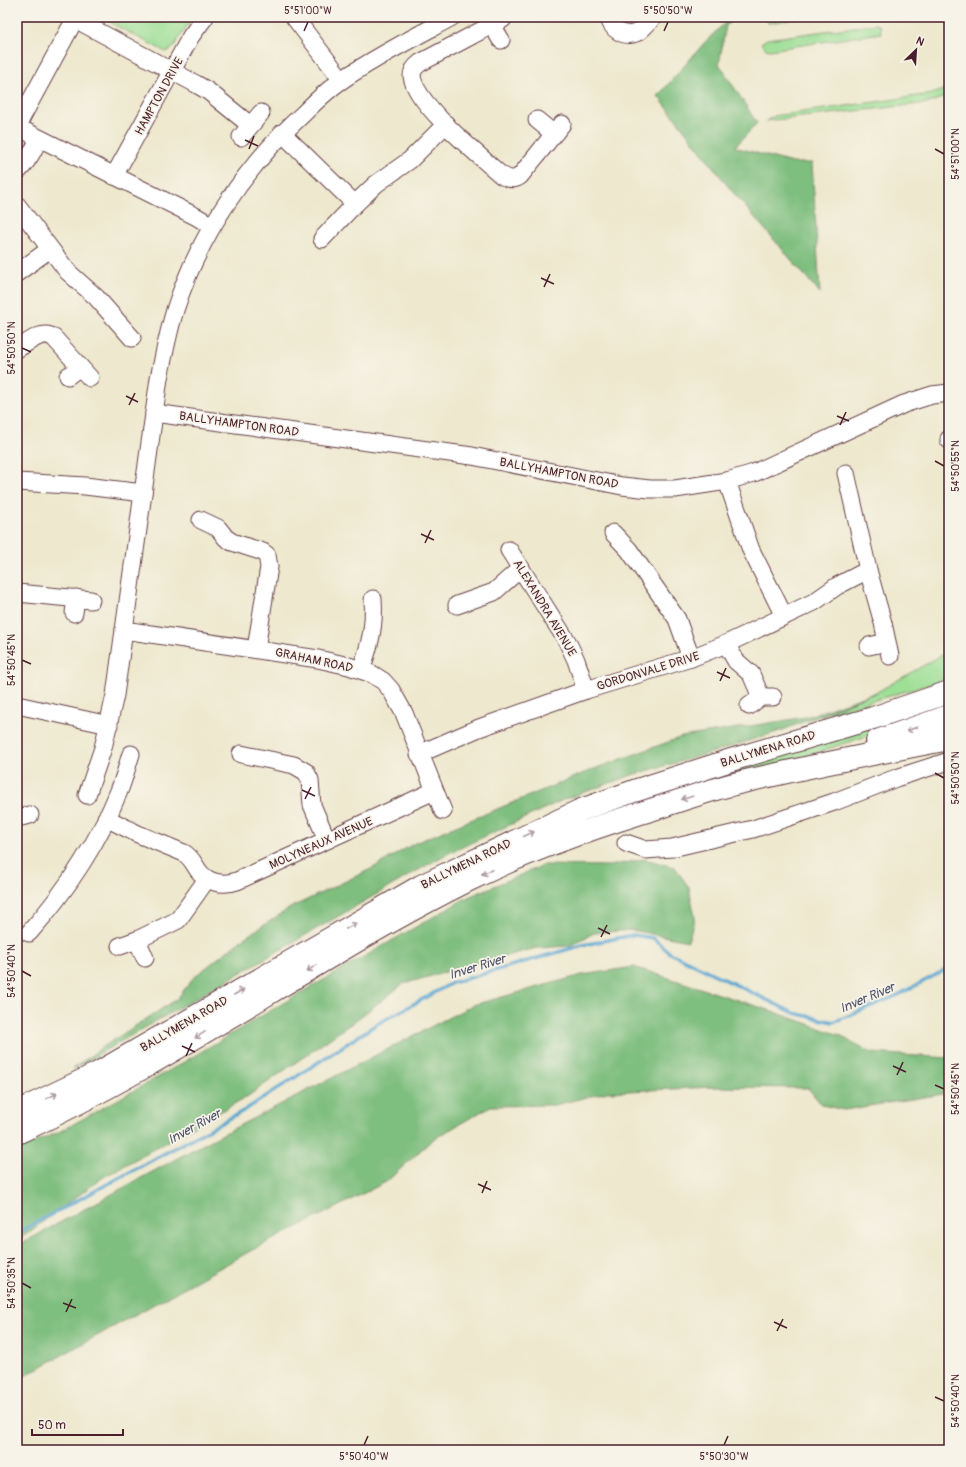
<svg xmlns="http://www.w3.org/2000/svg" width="966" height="1467" font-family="Pangolin,sans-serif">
<rect width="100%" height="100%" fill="#f7f3e8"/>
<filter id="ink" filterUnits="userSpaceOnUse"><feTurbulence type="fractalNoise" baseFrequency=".025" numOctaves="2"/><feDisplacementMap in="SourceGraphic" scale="8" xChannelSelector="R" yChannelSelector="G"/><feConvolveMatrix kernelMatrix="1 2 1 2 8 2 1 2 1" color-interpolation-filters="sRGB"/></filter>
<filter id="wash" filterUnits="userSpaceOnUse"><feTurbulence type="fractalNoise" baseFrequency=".012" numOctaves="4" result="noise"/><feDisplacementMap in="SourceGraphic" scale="16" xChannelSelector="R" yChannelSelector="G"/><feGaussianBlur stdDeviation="0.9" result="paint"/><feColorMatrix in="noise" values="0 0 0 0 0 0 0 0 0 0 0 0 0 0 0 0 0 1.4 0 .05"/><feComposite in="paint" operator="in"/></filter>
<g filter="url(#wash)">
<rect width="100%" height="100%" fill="#eee8ce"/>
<!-- green -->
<g fill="#9ddf95" stroke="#747f60">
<path d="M109,17H193L172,49L166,52L111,23Z"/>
<path d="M771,17H806L768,23L767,18Z"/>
<path d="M876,24L880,26L881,33L770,50L766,49L761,43L767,39Z"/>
<path d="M949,88V95L929,103L766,121L774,116L932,94Z"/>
<path d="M949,651V673L938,682L816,717L877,692Z"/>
<path d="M914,714L916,720L815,753L753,770L603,817L608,809Z"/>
</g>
<!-- forest -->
<g fill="#7ebe7e" stroke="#646e54">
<path d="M731,17H737L726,25L719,64L757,123L735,147L792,163H812L820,293L731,190L658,96L705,42Z"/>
<path d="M877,692L783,730L704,755L635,774L563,800L443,856L73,1069L98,1050L177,999L194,977L244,938L290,908L373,868L415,843L594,769L682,737L806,717Z"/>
<path d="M644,859L675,867L689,888L695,917L688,941L632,930L594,933L569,946L537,948L477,963L403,984L352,1023L248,1096L102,1178L17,1241V1149L59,1132L160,1076L285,1002L468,897L544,865L610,866Z"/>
<path d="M634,967L775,1012L842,1036L852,1043L871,1053L949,1058V1093L844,1110L822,1105L808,1088L713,1087L607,1092L555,1105L491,1106L432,1140L386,1182L254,1249L17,1380V1246L194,1149L473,1005L582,975Z"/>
</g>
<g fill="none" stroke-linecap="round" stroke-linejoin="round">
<!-- stream -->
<path stroke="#59a6d2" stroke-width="3.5" d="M17,1233L245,1110L377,1024L452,983L583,945L633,935L653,938L670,953L794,1013L833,1022L896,996L949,968"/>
</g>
</g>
<g filter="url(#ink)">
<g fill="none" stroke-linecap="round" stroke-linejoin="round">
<defs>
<g id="minor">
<path d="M294,17L342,80"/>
<path d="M609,17C611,29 623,38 636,33C643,30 648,22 653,17"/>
<path d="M503,19L420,63C416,66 412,70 412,76C415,104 480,156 501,175C508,179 514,181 520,176L562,124"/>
<path d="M492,25L501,40"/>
<path d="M537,120L554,134"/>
<path d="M17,126L75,19L196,84L208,91L250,125"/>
<path d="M17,127L197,217L212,226"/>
<path d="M282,133L355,204"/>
<path d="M241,137L261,113"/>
<path d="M17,172C27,163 33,151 39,139"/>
<path d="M114,176L191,36L205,17"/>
<path d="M17,205L68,272L96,297L132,338"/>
<path d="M322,239L355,204L376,184L410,160L446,124"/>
<path d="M17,273L50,249"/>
<path d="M17,349C28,343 42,329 54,338L90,378"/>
<path d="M68,376L80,367"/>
<path d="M154,413L472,456L622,486L650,489H675L727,481L754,473L904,404L932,395L949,393"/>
<path d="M949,439V440"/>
<path d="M846,473L868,570L883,623L890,656"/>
<path d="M727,481L751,550L784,616"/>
<path d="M17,482L85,486L143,493"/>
<path d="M201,520L218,528L226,538L232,542L263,552L267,555L269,567L256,649"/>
<path d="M613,533L629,550L677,619L691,658"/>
<path d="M509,550L567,641L576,660L586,690"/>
<path d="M17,593L91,600"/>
<path d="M457,605L494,592L521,568"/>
<path d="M74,613L76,598"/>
<path d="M124,630L318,659L349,666L372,674L383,681L391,690L404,713L443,811"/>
<path d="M726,644L736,661L751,674L761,697"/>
<path d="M869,646L887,642"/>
<path d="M361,670C370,645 375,626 373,599"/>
<path d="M17,705L109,725"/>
<path d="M749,706L761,697H773"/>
<path d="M241,754L294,765L306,772L310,780L312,805L327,840"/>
<path d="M419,754L479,728L586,690L691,658L726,644L814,602L837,586L868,570"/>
<path d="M87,795L103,748L115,695L159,378C164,355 168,333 175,310C199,235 245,167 303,114C315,102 327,90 342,80C377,56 415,37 452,17"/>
<path d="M17,818L30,815"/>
<path d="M106,818L138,834L184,853C191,857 194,864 198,870C207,883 223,886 237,881L434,791"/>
<path d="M626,843L646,850L672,848L753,829L834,802L896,778L949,761"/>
<path d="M29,933C66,891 98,843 119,791C124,779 127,766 131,754"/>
<path d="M137,940L145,958"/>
<path d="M120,946L137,940L178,920L207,879"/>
</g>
<g id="highway">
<path d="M877,741L949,716"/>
<path d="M17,1112L98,1073L421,886L581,810L634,791L731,760L873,718L949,692"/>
<path d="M17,1133C174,1061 314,957 469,880C530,850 594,827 660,807C681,800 702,793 723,787C741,782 760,778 778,774C835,761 892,750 949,739"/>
</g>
</defs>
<!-- minor casing -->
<use href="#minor" stroke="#633d43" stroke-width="19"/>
<!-- highway casing -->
<use href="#highway" stroke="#633d43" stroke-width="24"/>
<!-- minor -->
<use href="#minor" stroke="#fff" stroke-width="17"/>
<!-- highway -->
<use href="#highway" stroke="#fff" stroke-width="22"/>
</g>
<!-- one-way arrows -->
<defs><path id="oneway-shaft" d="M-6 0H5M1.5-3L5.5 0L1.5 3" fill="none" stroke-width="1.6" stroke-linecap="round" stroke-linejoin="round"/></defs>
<g stroke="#ae9aa0">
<use href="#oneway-shaft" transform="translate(912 729) rotate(161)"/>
<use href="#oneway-shaft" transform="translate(687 798) rotate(163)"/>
<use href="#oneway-shaft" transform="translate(529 834) rotate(-25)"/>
<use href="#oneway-shaft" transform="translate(487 872) rotate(156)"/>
<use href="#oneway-shaft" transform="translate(351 926) rotate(-30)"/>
<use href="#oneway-shaft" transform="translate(312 968) rotate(149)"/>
<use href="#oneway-shaft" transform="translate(239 992) rotate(-30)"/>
<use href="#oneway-shaft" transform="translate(200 1035) rotate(149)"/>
<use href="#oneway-shaft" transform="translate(52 1096) rotate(-26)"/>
</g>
</g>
<!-- ticks -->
<path fill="none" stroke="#4a1f2b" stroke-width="1.5" d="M304,31L308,22M664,31L668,22M245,140L258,146M249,149L254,136M935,149L944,154M541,278L554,284M544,287L550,274M22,348L31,352M126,396L138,402M129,405L135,393M837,416L849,421M840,425L846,412M935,461L944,466M421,534L434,540M425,543L431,530M22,660L31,664M717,672L730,678M720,681L726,668M935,773L944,778M302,790L315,796M305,799L311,787M598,928L610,934M601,937L607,925M22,971L31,976M182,1046L195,1052M186,1056L192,1043M893,1066L906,1072M897,1075L903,1062M935,1085L944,1089M478,1184L491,1190M482,1193L487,1181M22,1283L31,1288M63,1303L76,1308M66,1312L72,1299M774,1322L787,1328M777,1331L783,1319M935,1397L944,1401M364,1445L368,1436M724,1445L728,1436"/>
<g text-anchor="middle" stroke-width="3.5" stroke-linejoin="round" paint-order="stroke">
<!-- street labels -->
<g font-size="12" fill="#4a1f2b" stroke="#f7f3e8">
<text transform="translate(159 96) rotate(-61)" y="4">HAMPTON DRIVE</text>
<text transform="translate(239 424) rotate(8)" y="4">BALLYHAMPTON ROAD</text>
<text transform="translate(559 473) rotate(11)" y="4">BALLYHAMPTON ROAD</text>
<text transform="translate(545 608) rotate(59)" y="4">ALEXANDRA AVENUE</text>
<text transform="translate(314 660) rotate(12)" y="4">GRAHAM ROAD</text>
<text transform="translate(648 671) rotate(-17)" y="4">GORDONVALE DRIVE</text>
<text transform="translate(768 749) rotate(-17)" y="4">BALLYMENA ROAD</text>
<text transform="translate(321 843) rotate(-24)" y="4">MOLYNEAUX AVENUE</text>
<text transform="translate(466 864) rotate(-26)" y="4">BALLYMENA ROAD</text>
<text transform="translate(184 1024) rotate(-30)" y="4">BALLYMENA ROAD</text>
</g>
<!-- water labels -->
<g font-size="13" font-style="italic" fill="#50556e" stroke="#f7f3e8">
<text transform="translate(477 966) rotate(-17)" y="5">Inver River</text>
<text transform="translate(867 997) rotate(-23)" y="5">Inver River</text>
<text transform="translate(194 1126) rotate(-29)" y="5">Inver River</text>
</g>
</g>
<!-- margin -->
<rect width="966" height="1467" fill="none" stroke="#f7f3e8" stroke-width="44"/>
<!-- north arrow -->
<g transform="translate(916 50) rotate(25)" stroke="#f7f3e8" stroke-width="3" paint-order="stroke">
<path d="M0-3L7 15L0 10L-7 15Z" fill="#4a1f2b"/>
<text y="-6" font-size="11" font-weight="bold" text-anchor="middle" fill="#4a1f2b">N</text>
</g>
<!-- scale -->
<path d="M32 1429v6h91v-6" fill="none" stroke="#4a1f2b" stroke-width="2"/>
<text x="38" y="1429" font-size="12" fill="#4a1f2b" stroke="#f7f3e8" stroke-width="3" paint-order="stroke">50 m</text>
<rect x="22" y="22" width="922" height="1423" fill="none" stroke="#4a1f2b" stroke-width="1.5"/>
<g font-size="10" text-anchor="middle" fill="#4a1f2b">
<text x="308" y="14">5°51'00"W</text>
<text x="668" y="14">5°50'50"W</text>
<text transform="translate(955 154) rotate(-90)" y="4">54°51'00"N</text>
<text transform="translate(11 348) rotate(-90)" y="4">54°50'50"N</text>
<text transform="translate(955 466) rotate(-90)" y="4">54°50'55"N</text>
<text transform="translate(11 660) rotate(-90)" y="4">54°50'45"N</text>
<text transform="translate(955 778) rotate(-90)" y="4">54°50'50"N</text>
<text transform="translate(11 971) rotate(-90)" y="4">54°50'40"N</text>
<text transform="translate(955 1089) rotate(-90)" y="4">54°50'45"N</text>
<text transform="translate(11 1283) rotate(-90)" y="4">54°50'35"N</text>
<text transform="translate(955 1401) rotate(-90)" y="4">54°50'40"N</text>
<text x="364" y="1460">5°50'40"W</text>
<text x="724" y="1460">5°50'30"W</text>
</g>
</svg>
